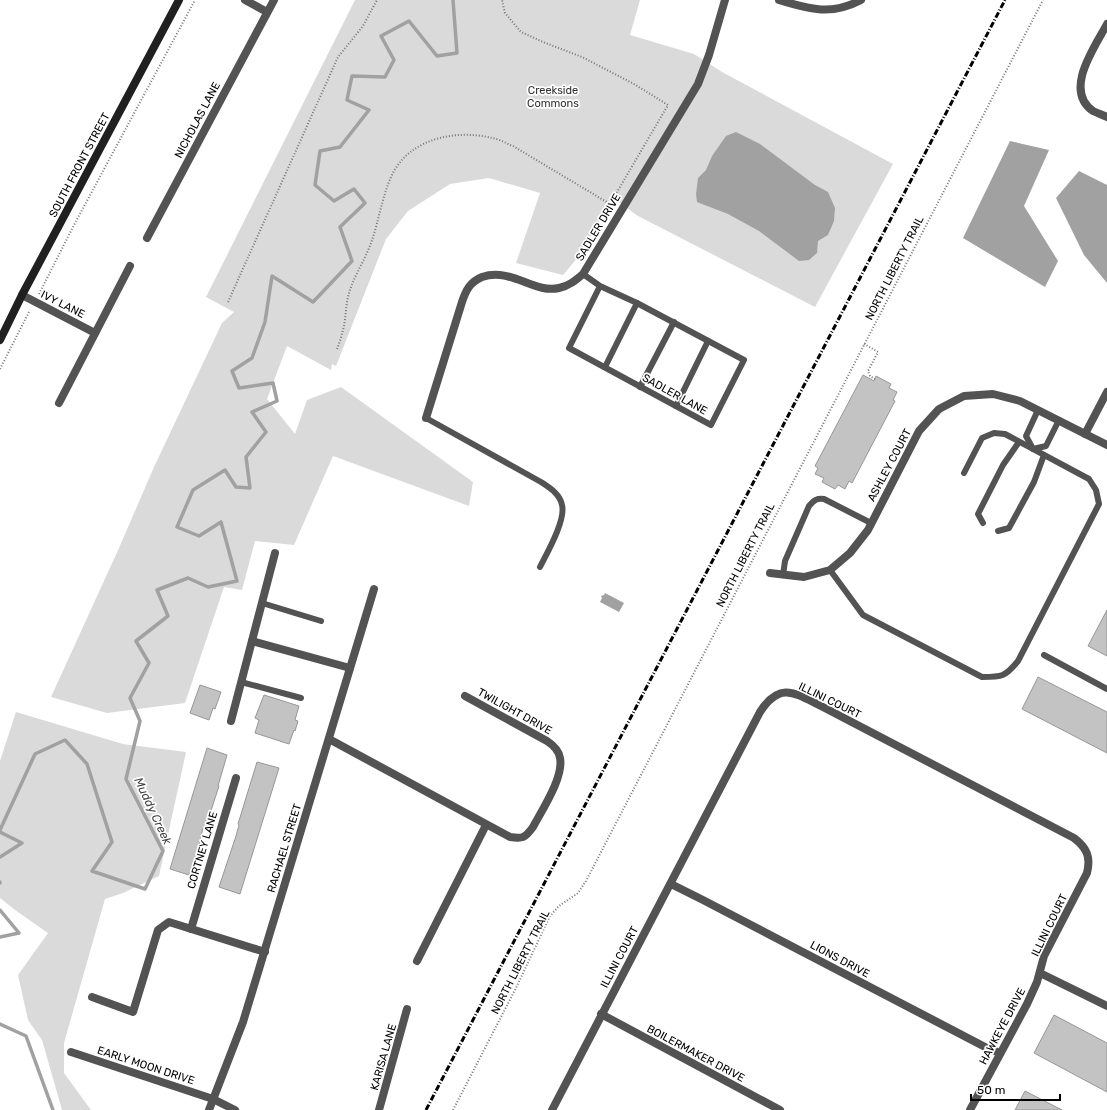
<svg xmlns="http://www.w3.org/2000/svg" width="1107" height="1110" font-family="Rubik,sans-serif">
<rect width="100%" height="100%" fill="#fff"/>
<!-- green -->
<g fill="#dadada">
<path d="M355,0H640L630,35L694,54L722,72L893,164L815,307L638,216L613,198L579,256L563,275L516,263L540,193L489,178L450,184L408,211L386,239L336,366L332,364L331,370L287,346L267,399L295,434L307,400L341,387L473,482L469,506L333,456L294,545L255,541L242,590L224,587L185,703L107,713L51,697L119,548L154,467L222,323L234,312L206,297Z"/>
<path d="M16,712L123,744L186,752L159,876L123,893L105,899L64,1043V1073L91,1110H62L42,1040L28,1020L18,975L48,933L15,910L0,898V761Z"/>
</g>
<!-- water -->
<g fill="#a1a1a1">
<path d="M736,132L760,144L815,185L828,192L835,208L834,221L828,235L818,241L817,253L809,260L799,261L759,231L728,214L697,202L696,194L698,178L706,170L712,156L726,136Z"/>
<path d="M1010,141L1049,150L1024,206L1058,261L1045,287L963,238Z"/>
<path d="M1079,171L1107,185V283L1084,255L1056,198Z"/>
<path d="M605,593L624,603L619,612L600,602L602,598L601,596L604,595Z"/>
</g>
<g fill="none" stroke-linecap="round" stroke-linejoin="round">
<!-- stream -->
<g stroke="#a1a1a1" stroke-width="3.5">
<path d="M0,830L35,754L65,740L87,764L112,842L92,871L145,889L163,851L126,779L140,721L130,698L149,663L136,641L168,616L157,590L188,578L208,587L237,581L221,522L199,536L177,527L193,490L225,470L236,487L250,488L246,457L266,432L252,412L277,401L273,383L239,388L232,371L252,358L265,322L272,276L313,302L352,261L340,227L365,203L354,189L334,201L315,185L320,151L340,147L369,110L347,100L352,76L385,77L394,60L381,36L409,21L437,56L457,53L453,0"/>
<path d="M0,832L22,843L0,857"/>
<path d="M0,882V883"/>
<path d="M0,910L19,933L0,937"/>
<path d="M0,1024L26,1036L53,1110"/>
</g>
</g>
<!-- building -->
<g fill="#c3c3c3" stroke="#979797">
<path d="M863,375L874,381L876,376L891,384L889,388L897,392L893,400L895,401L852,483L849,481L845,489L838,485L835,489L822,482L824,478L815,474L818,468L815,466Z"/>
<path d="M1107,610V656L1088,646Z"/>
<path d="M1038,677L1107,712V753L1022,709Z"/>
<path d="M200,685L221,692L215,709L213,708L209,720L190,713Z"/>
<path d="M264,695L299,706L295,720L298,721L295,731L294,730L289,744L255,733L259,720L255,718Z"/>
<path d="M207,748L227,755L218,786H219L205,829L203,828L195,862L189,875L170,869Z"/>
<path d="M257,762L279,768L240,894L219,887L236,836L239,825L238,824Z"/>
<path d="M1054,1015L1107,1043V1092L1034,1053Z"/>
<path d="M1025,1091L1062,1110H1015Z"/>
</g>
<g fill="none" stroke-linecap="round" stroke-linejoin="round">
<!-- path -->
<g stroke="#757575" stroke-width="2" stroke-dasharray="1 2" stroke-linecap="butt">
<path d="M39,294L74,225L195,0"/>
<path d="M228,302L338,57L363,26L377,0"/>
<path d="M864,344L878,352L868,371L870,376L875,379"/>
<path d="M337,349C340,342 342,334 344,326C346,315 346,303 349,293C354,276 365,260 371,243C379,221 383,191 394,171C414,136 461,129 496,139C502,140 507,144 513,146L610,204L668,105L634,84L582,57L543,42L521,32L505,13L502,0"/>
<path d="M0,369L30,310"/>
<path d="M453,1110L516,988L550,916L559,906L578,893L586,881L1043,0"/>
</g>
<!-- lane -->
<g stroke="#535353" stroke-width="6">
<path d="M583,274L600,286L637,303L744,360L711,425L569,348L600,286"/>
<path d="M605,367L637,303"/>
<path d="M640,387L674,322"/>
<path d="M676,406L708,341"/>
<path d="M1038,410L1026,436L1033,449L1046,446L1059,420"/>
<path d="M426,418L541,482C550,488 560,494 562,505C566,520 547,553 540,567"/>
<path d="M983,523L978,514L1003,465L1019,442"/>
<path d="M998,531L1009,528L1034,482L1044,455"/>
<path d="M830,570L863,615L982,677C1002,677 1005,677 1018,661L1099,504L1096,490L1089,479L1005,434L994,433L982,438L964,473"/>
<path d="M783,575L785,561L809,506C814,500 817,498 824,499L871,523"/>
<path d="M262,603L321,621"/>
<path d="M1044,655L1107,689"/>
<path d="M241,682L301,698"/>
</g>
<!-- street -->
<g stroke="#535353" stroke-width="8">
<path d="M245,0L267,12"/>
<path d="M779,0C809,9 831,16 861,0"/>
<path d="M1107,24C1095,47 1063,90 1093,111C1097,113 1103,115 1107,117"/>
<path d="M147,238L274,0"/>
<path d="M22,295L95,333"/>
<path d="M59,403L130,266"/>
<path d="M426,418L462,302C466,290 470,282 482,277C511,267 534,294 559,288C569,286 576,280 583,274L698,84L709,55L725,0"/>
<path d="M1085,434L1107,392"/>
<path d="M770,573L804,577L830,570L850,553L868,530L919,431L939,409L964,396L993,394L1020,401L1107,445"/>
<path d="M252,641L350,668"/>
<path d="M231,721L275,553"/>
<path d="M329,739L510,837C523,839 525,838 533,827C542,810 564,777 560,758C559,750 553,745 547,741L465,696"/>
<path d="M671,884L703,900L987,1048L1000,1053"/>
<path d="M191,929L236,778"/>
<path d="M417,961L486,825"/>
<path d="M1040,973L1107,1006"/>
<path d="M92,997L133,1012L158,930L169,922L265,952"/>
<path d="M601,1014L780,1110"/>
<path d="M71,1052L213,1099L235,1110"/>
<path d="M209,1110L243,1022L374,589"/>
<path d="M379,1110L407,1009"/>
<path d="M552,1110L760,712C780,681 795,693 821,706L1074,838C1087,848 1091,857 1087,873L1044,956L1037,982L1027,1004L970,1110"/>
</g>
<!-- secondary -->
<path stroke="#202020" stroke-width="8" d="M0,340L22,295L179,0"/>
<!-- rail -->
<path stroke="#000" stroke-width="3" stroke-dasharray="6 2 1 2" stroke-linecap="butt" d="M426,1110L1005,0"/>
</g>
<g text-anchor="middle" stroke-width="3.5" stroke-linejoin="round" paint-order="stroke">
<!-- park labels -->
<g font-size="11" fill="#313131" stroke="#fff">
<text x="553" y="94">Creekside<tspan x="553" dy="13">Commons</tspan></text>
</g>
<!-- street labels -->
<g font-size="11" fill="#000" stroke="#fff">
<text transform="translate(197 120) rotate(-62)" y="4">NICHOLAS LANE</text>
<text transform="translate(79 165) rotate(-62)" y="4">SOUTH FRONT STREET</text>
<text transform="translate(598 227) rotate(-59)" y="4">SADLER DRIVE</text>
<text transform="translate(894 268) rotate(-63)" y="4">NORTH LIBERTY TRAIL</text>
<text transform="translate(63 304) rotate(27)" y="4">IVY LANE</text>
<text transform="translate(675 394) rotate(29)" y="4">SADLER LANE</text>
<text transform="translate(889 465) rotate(-62)" y="4">ASHLEY COURT</text>
<text transform="translate(745 555) rotate(-63)" y="4">NORTH LIBERTY TRAIL</text>
<text transform="translate(830 700) rotate(26)" y="4">ILLINI COURT</text>
<text transform="translate(515 711) rotate(29)" y="4">TWILIGHT DRIVE</text>
<text transform="translate(284 848) rotate(-73)" y="4">RACHAEL STREET</text>
<text transform="translate(202 850) rotate(-73)" y="4">CORTNEY LANE</text>
<text transform="translate(1049 925) rotate(-64)" y="4">ILLINI COURT</text>
<text transform="translate(619 957) rotate(-62)" y="4">ILLINI COURT</text>
<text transform="translate(840 959) rotate(28)" y="4">LIONS DRIVE</text>
<text transform="translate(520 962) rotate(-63)" y="4">NORTH LIBERTY TRAIL</text>
<text transform="translate(1002 1026) rotate(-62)" y="4">HAWKEYE DRIVE</text>
<text transform="translate(696 1053) rotate(28)" y="4">BOILERMAKER DRIVE</text>
<text transform="translate(383 1057) rotate(-74)" y="4">KARISA LANE</text>
<text transform="translate(146 1065) rotate(18)" y="4">EARLY MOON DRIVE</text>
</g>
<!-- water labels -->
<g font-size="12" font-style="italic" fill="#424242" stroke="#fff">
<text transform="translate(153 811) rotate(65)" y="4">Muddy Creek</text>
</g>
</g>
<!-- scale -->
<path d="M971 1094v6h89v-6" fill="none" stroke="#000000" stroke-width="2"/>
<text x="977" y="1094" font-size="12" fill="#000000" stroke="#ffffff" stroke-width="3" paint-order="stroke">50 m</text>
</svg>
